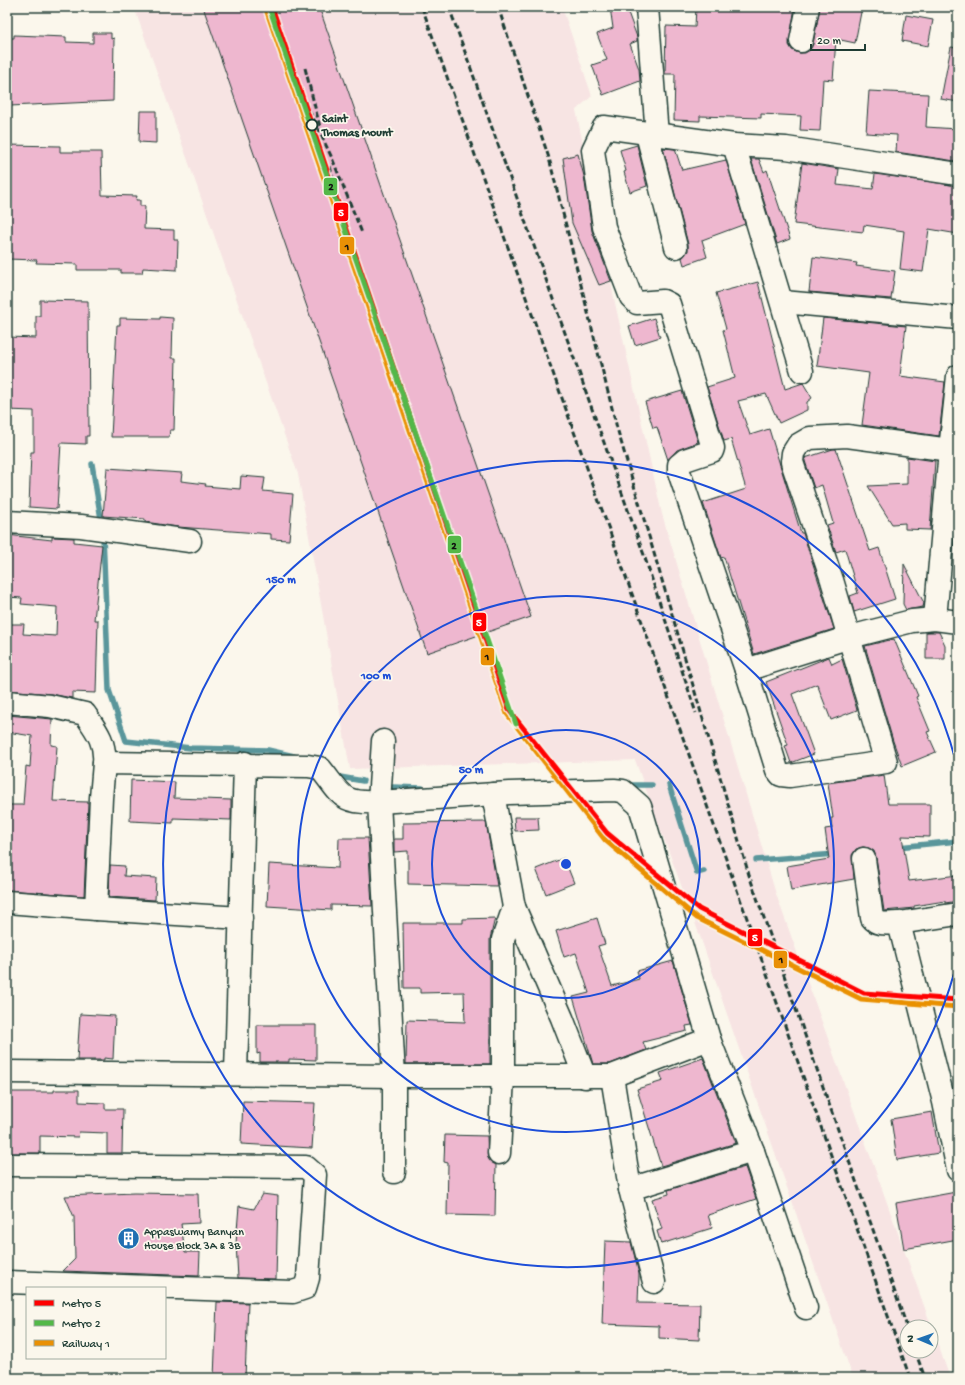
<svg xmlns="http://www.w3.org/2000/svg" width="965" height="1385" font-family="'Gochi Hand',sans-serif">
<rect width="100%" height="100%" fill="#fbf7ec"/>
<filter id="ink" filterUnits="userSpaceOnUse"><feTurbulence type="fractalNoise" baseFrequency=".025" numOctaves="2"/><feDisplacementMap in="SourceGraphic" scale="8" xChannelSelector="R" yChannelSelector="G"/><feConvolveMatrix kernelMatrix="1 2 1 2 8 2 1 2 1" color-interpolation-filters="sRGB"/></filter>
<g filter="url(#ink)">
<!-- built -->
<path fill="#f7e4e3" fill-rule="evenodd" d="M134,7H562L592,96L576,110L615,303L662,514L776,894L950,1378H853L701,939L635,760L350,769L298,474ZM907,1327H931V1351H907Z"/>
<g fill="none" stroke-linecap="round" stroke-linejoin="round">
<!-- stream -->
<g stroke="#5a969b" stroke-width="5.5">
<path d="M92,464L102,525"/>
<path d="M103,534L109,690L126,741L191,748L268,750L294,756"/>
<path d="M334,773L340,777L363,781"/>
<path d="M627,785H652"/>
<path d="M669,785L697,873L704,871"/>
<path d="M392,787L422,788"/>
<path d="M898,847L958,841"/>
<path d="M756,860L836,854"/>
</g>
</g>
<!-- building -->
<g fill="#eeb7cf" stroke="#1f3d34">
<path d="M203,7H319L531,617L427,653Z"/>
<path d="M610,7H626L637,37V41L630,44L639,69L640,81L603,95L592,65L607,60L597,34L613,28Z"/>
<path d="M696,7H795L789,45L792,50L799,53H805L810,50L813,44L820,7H862L855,43L836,39L833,80L823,79L820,131L800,130L801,116L761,114V118L700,116V121L674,120L675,74H665L666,26L695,27Z"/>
<path d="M906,15L933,20L928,46L902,41Z"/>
<path d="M93,33H111V39L114,38L113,101L10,106L9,38H14V35L66,37V42L93,43Z"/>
<path d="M951,47L958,48V102L941,99Z"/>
<path d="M869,91L928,94L926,127L957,129L955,161L896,152L897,135L866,133Z"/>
<path d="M140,111H156V143L139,142Z"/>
<path d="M7,145L60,146V152H101L102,195L137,196L136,200H140V206H145L144,229L174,230V240H178L177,270L143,268L142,273H121V270H77V264L36,263L37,260L7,259Z"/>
<path d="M637,145L647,186L630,192L624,172L626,171L620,150Z"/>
<path d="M663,148L675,149L682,170L726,160L745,224L702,240L707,257L684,265L682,258L688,251V244Z"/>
<path d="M578,154L584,176L592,231L611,281L599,285L572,223L563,158Z"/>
<path d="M751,159H759L764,172L767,170L790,239L777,244Z"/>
<path d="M802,163L839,169L837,185L873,189L875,174L958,186V234L929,229L923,272L900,269L904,231L864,225L863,232L794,224Z"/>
<path d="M813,257L857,263L856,266L895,271L891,299L809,292Z"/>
<path d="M758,282L785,389L803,383L812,398L807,402V410L779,423L766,394L738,401L750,435L769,429L801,533H803L834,629L754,654L724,557L721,558L703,503L746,489L731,439L724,441L707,387L735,378L723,330L726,329L716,293Z"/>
<path d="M40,300L88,301L89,436H86V444L61,443L57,509L29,507L31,452H34V411L7,410V337L36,338V316H40Z"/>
<path d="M160,317L173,318L172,358H176L174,430H170L169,437H111L117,325H120V318L160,319Z"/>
<path d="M654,318L660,337L635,345L629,326Z"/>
<path d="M823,318L906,326L900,376L945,382L939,436L862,425L869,373L817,366Z"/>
<path d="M682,391L698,442L677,450L668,460L657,427L653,428L645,402Z"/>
<path d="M833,449H836L870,551L879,548L895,599L854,612L850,596L858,593L845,549L836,552L827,525L833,523L822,485L814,488L805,461V458Z"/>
<path d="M907,457L935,461L930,530L905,529V523L892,524L868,486L907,484Z"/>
<path d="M107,468L182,473L181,481L206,484L205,486L240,489L241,476L265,478L263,491L293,494L289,540L271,539V534L178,527L145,522V519L103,516Z"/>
<path d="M7,535L52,540V537L74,538V542L102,545L94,620H98L96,693L72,692V698L51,694L7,690V624H24L23,634L56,636L57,607L21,604L22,598L7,597Z"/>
<path d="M904,564L924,603L923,607L906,610L903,604Z"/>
<path d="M926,632H939L945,645V659H926Z"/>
<path d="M894,639L918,696L916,697L930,731L927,732L936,752L902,766L893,741L865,646Z"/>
<path d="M829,657L832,664L842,659L857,710L831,720L817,684L792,694L814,754L791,763L785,746L788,745L766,682Z"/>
<path d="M7,715L52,719L51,745L57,746L53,801L88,802L84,896L7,890V805H23L26,766L30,767L32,736L7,732Z"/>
<path d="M884,775L888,804H930V837L902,836L909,881L958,875V901L945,903V901L914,906V908L884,911L876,857L874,851L869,848L863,847L856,849L852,855L854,879L791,890L787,866L829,859L825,829L832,828L831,818H833L828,783Z"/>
<path d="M131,780L175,782L174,798L231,800V820L173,818V823L130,821Z"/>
<path d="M514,817H538L539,830L515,831Z"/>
<path d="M486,822L497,886L408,884V851L394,852V839H403V823Z"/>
<path d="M339,838H368L372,906L331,905V910L267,906L269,864L338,868Z"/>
<path d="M564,858L574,883L546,894L536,869Z"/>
<path d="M110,865L125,866L124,876L156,878L155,900L109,897Z"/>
<path d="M495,918L490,939V1064H406L407,1020L465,1022L464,992L420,993V988H404L403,923H463V919Z"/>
<path d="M597,918L605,944L598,946L612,986L639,979L637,971L673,961L692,1025L686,1026L687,1031L643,1042L646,1050L610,1064H593L573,997L589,993L576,953L564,957L556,931Z"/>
<path d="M80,1014L115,1016L113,1059L104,1058V1060H77Z"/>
<path d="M257,1025H316V1060L289,1059V1062H260V1053L257,1054Z"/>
<path d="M703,1058L736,1143L661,1166L637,1089L663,1081L660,1073Z"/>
<path d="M54,1090H79V1102L105,1103V1109H123L122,1153H107V1133L79,1132L78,1137L40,1136V1153H7V1092H54Z"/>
<path d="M243,1101L315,1103L312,1148L241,1144Z"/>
<path d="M932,1112L939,1153L897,1160L891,1119Z"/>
<path d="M445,1135L487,1136L488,1158L496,1165L495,1216L447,1215L448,1163L444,1162Z"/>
<path d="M745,1167L756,1199L708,1215L712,1228L661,1244L657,1231L662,1229L652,1199L669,1194L668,1190Z"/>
<path d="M956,1192L958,1202V1239L904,1249L896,1203Z"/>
<path d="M134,1193L198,1194L199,1223L181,1224L185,1252H200L199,1276L63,1271L75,1259L74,1217L65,1196Z"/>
<path d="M262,1194L278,1196L276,1279L238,1278L236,1243L239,1206L254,1209Z"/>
<path d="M605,1241L631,1242L639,1274L638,1303L700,1304L699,1340L659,1338V1326L602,1324Z"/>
<path d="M217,1302L248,1303L245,1378H214Z"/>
</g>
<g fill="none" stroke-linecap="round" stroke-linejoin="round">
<defs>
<g id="minor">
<path d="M647,7L657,135"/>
<path d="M801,41L808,7"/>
<path d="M647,134L676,247"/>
<path d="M734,145L802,371"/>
<path d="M783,302L958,318"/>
<path d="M950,450L847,436L810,438L798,445L793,453L792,462L832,580L886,762L790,776L781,775L777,770L746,670L679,472V465L685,460L712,451L713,448L669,304L663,301L637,303L631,297L604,227L593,150L604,127L734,145L786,148L958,174"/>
<path d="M7,522L81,526L190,541"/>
<path d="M935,619L950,450L958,376"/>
<path d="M746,670L850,637L912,621L935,619L958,622"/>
<path d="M7,702L50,706L85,714C96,730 106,742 104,763"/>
<path d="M383,741L379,802L509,793L614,790L623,791L640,806L709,1039L753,1151L806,1308"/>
<path d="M493,794L514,907L503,939V1077L499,1153"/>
<path d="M864,859L872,918C878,926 889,923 899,923"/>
<path d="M7,902L96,909L101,798L104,763L308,766L320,768C342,795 340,804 379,802L394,1076V1172"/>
<path d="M514,907L562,1018L585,1077"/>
<path d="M96,909L241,918"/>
<path d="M958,914L899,923L944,1102L958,1170"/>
<path d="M7,1072L394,1076H612L709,1039"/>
<path d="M236,1073L245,763"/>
<path d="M612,1076L630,1189L654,1282"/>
<path d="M7,1165L306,1167L315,1175L308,1278L305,1288L293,1292L7,1282"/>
<path d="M630,1189L753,1151"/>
</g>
</defs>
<!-- minor casing -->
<use href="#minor" stroke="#1f3d34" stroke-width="25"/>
<!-- minor -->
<use href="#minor" stroke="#fbf7ec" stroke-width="22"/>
<!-- rail -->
<g stroke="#1f3d34" stroke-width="3" stroke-dasharray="6 3" stroke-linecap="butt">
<path d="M266,7L267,12"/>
<path d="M283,7V8"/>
<path d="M422,7L621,563L910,1378"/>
<path d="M449,7L644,555L696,713"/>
<path d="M498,7L549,158L617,428L749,875L907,1327"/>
<path d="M305,68L320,127"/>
<path d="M294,78L332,158L362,233"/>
<path d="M330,166L344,224"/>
<path d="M915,1351L925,1378"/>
</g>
<defs>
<path id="rail-1" d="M267,12L507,714L605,840L697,918L861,999L958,1007"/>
</defs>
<!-- rail-1 casing -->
<use href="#rail-1" stroke="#fbf7ec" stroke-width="8"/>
<!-- rail-1 -->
<use href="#rail-1" stroke="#e99005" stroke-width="5"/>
<defs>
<path id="metro-1" d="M272,7L509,710L607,833L699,909L864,993L958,1000"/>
<path id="metro-2" d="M269,7L516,724"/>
</defs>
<!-- metro-1 casing -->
<use href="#metro-1" stroke="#fbf7ec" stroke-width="8"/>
<!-- metro-2 casing -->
<use href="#metro-2" stroke="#fbf7ec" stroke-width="8"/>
<!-- metro-1 -->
<use href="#metro-1" stroke="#f00" stroke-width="5"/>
<!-- metro-2 -->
<use href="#metro-2" stroke="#53b848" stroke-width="5"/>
</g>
</g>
<!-- distance rings -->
<g fill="none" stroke="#1d4ed8" stroke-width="2">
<circle cx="566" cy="864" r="134"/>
<circle cx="566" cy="864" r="268"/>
<path d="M958 958A403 403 0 1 1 958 770"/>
</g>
<!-- icons -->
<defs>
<symbol id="building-disc" viewBox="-11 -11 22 22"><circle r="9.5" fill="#1f6fb2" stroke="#fbf7ec"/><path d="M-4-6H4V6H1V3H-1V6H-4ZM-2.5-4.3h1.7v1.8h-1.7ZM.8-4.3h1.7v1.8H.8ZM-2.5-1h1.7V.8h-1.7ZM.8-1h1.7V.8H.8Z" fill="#fff"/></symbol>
</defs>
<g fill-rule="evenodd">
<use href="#building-disc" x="116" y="1226" width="25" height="25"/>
</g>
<!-- markers -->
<circle fill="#fbf7ec" stroke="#1f3d34" stroke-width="2" cx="312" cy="125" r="5.5"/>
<g text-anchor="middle" stroke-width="3.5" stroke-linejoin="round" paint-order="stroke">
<!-- stop labels -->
<g font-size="12" font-weight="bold" fill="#1f3d34" stroke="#fbf7ec" text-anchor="start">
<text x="322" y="122">Saint<tspan x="322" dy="14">Thomas Mount</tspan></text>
</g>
<!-- poi labels -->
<g font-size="12" fill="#1f3d34" stroke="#fbf7ec" text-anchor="start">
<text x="144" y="1235">Appaswamy Banyan<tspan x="144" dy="14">House Block 3A &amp; 3B</tspan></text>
</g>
</g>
<circle cx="566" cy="864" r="6" fill="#1d4ed8" stroke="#fbf7ec" stroke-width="2"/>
<g font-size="12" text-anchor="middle" font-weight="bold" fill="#1d4ed8" stroke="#fbf7ec" stroke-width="3.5" stroke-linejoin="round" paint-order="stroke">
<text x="281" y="583">150 m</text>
<text x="376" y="679">100 m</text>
<text x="471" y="773">50 m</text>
</g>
<g stroke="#fbf7ec" stroke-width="1.5">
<rect x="323" y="177" width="15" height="19" rx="4" fill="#53b848"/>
<rect x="333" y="202" width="16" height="20" rx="4" fill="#f00"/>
<rect x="339" y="236" width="16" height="19" rx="4" fill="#e99005"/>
<rect x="447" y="535" width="15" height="19" rx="4" fill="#53b848"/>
<rect x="472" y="612" width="15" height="20" rx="4" fill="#f00"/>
<rect x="480" y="647" width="15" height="19" rx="4" fill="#e99005"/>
<rect x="747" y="928" width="16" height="19" rx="4" fill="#f00"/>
<rect x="773" y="950" width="15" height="19" rx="4" fill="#e99005"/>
</g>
<g font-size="11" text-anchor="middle" font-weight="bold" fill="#fff">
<text x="341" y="216">5</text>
<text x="479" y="626">5</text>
<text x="755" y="941">5</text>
</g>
<g font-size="11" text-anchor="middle" font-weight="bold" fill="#111">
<text x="331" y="190">2</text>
<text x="347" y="250">1</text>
<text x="454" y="549">2</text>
<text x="487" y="660">1</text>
<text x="781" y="963">1</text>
</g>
<!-- margin -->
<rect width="965" height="1385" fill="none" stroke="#fbf7ec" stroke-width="24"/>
<rect x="12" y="12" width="941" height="1361" fill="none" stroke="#1f3d34" stroke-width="1.5" filter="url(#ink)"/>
<!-- legend -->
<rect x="26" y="1287" width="140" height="72" fill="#fbf7ec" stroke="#a3ada2"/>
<rect x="34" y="1300" width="20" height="6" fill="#ff0000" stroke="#a3ada2"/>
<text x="62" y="1307" font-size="12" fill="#1f3d34">Metro 5</text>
<rect x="34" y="1320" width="20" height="6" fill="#53b848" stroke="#a3ada2"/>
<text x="62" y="1327" font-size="12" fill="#1f3d34">Metro 2</text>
<rect x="34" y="1340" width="20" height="6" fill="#e99005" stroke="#a3ada2"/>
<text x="62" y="1347" font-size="12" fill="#1f3d34">Railway 1</text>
<!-- north arrow -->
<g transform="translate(919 1339) rotate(272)"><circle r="19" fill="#fbf7ec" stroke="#a3ada2"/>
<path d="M0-3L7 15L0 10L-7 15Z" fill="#1f6fb2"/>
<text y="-6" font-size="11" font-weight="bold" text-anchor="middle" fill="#1f3d34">N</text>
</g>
<!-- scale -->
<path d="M811 44v6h54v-6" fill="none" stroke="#1f3d34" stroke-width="2"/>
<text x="817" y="44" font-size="12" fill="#1f3d34" stroke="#fbf7ec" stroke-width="3" paint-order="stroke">20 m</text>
</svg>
